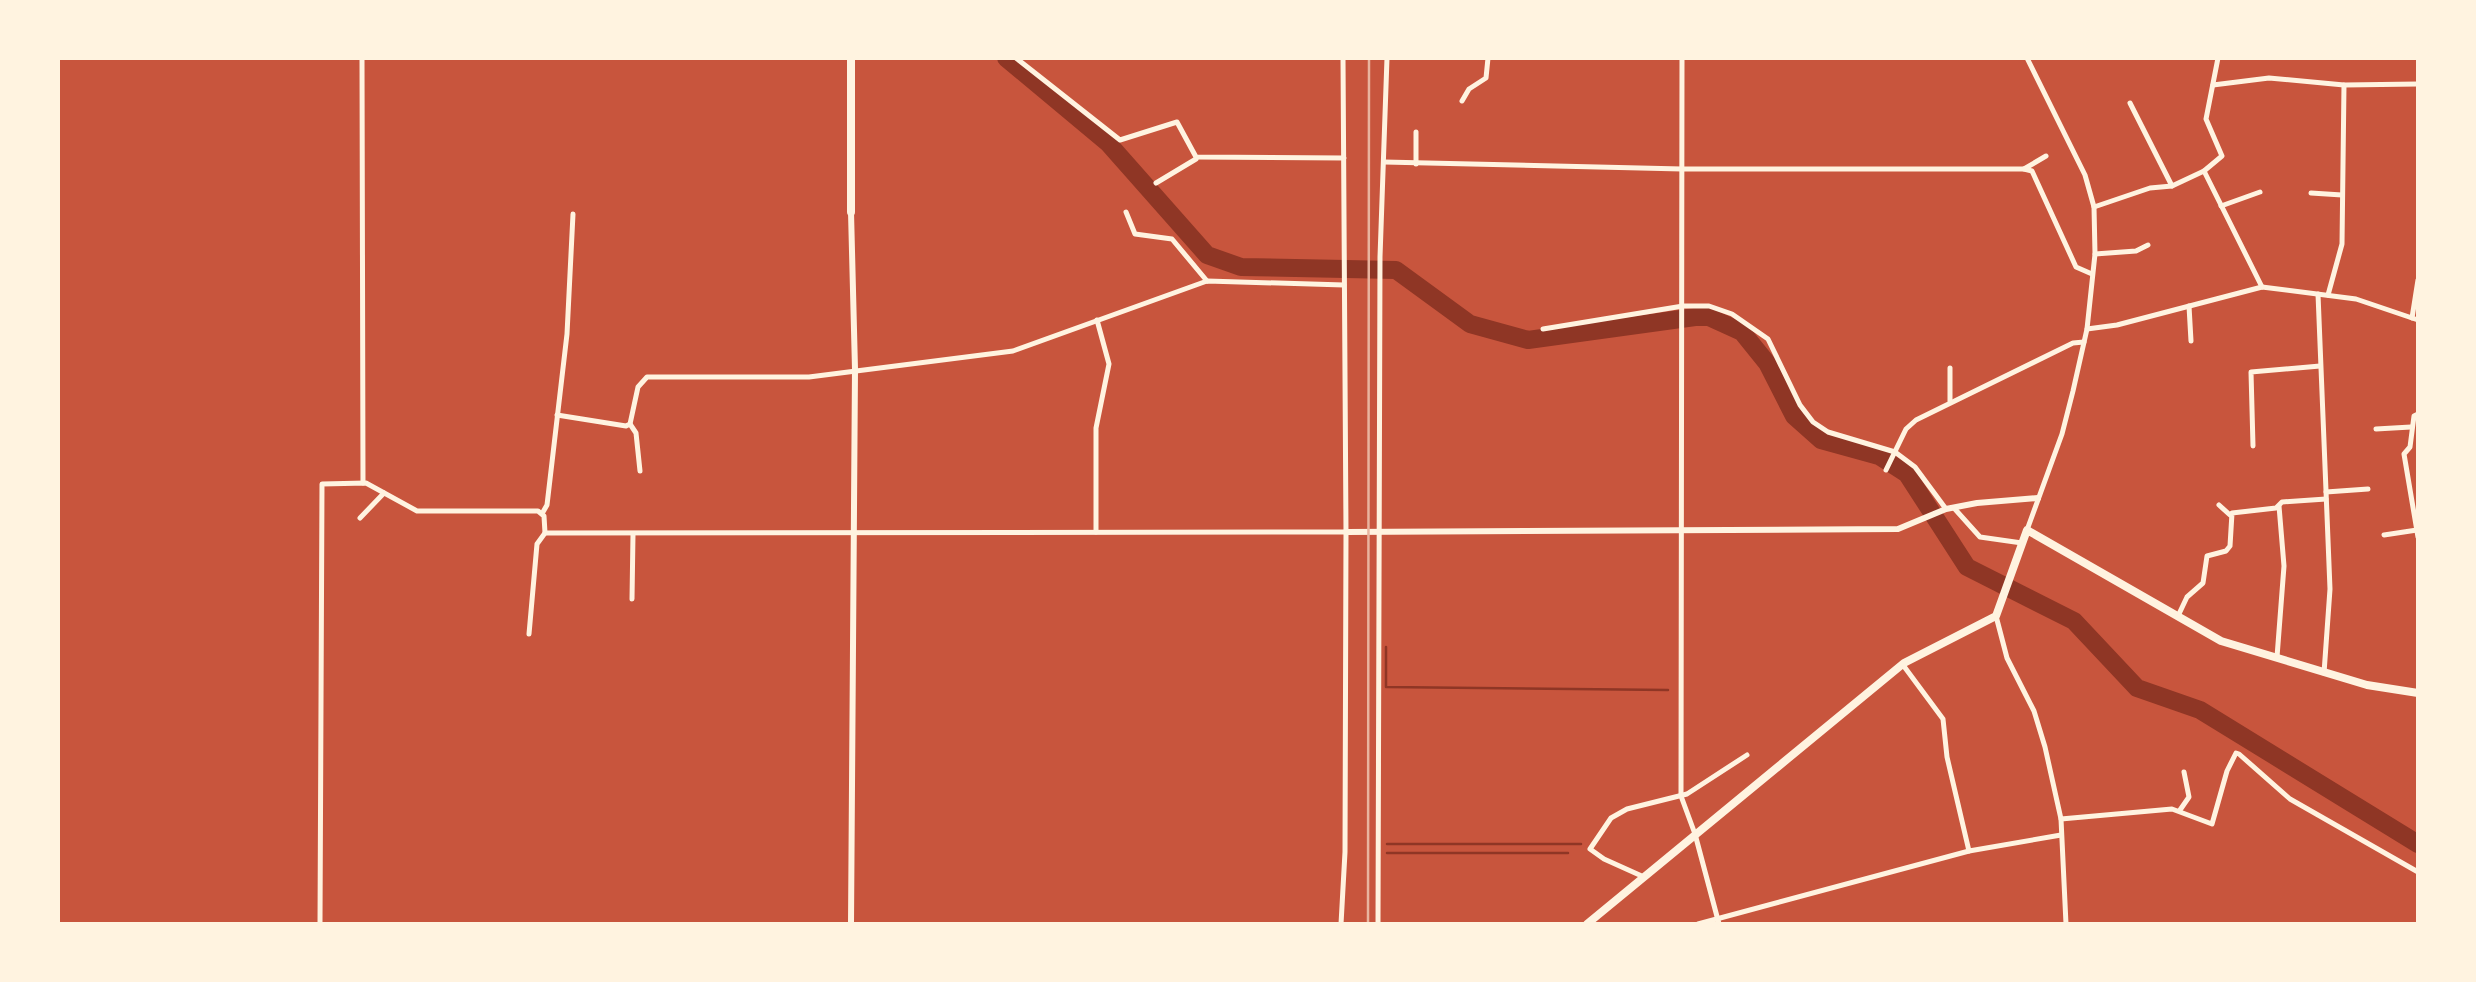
<svg xmlns="http://www.w3.org/2000/svg" width="2476" height="982" font-family="Jost,sans-serif">
<rect width="100%" height="100%" fill="#c8553d"/>
<g fill="none" stroke-linecap="round" stroke-linejoin="round">
<!-- stream -->
<g stroke="#8f3625" stroke-width="2.5">
<path d="M1386,647V687L1668,690"/>
<path d="M1387,844H1581"/>
<path d="M1387,853H1568"/>
</g>
<!-- river -->
<path stroke="#8f3625" stroke-width="18" d="M1006,58L1108,143L1207,255L1241,267L1396,270L1470,324L1528,340L1695,317H1709L1742,332L1767,363L1794,416L1821,440L1879,456L1907,474L1967,567L2074,621L2137,688L2200,710L2418,844"/>
<!-- minor -->
<g stroke="#fff3e0" stroke-width="5">
<path d="M362,58L363,483"/>
<path d="M1016,58L1120,140L1177,122L1196,157L1344,158"/>
<path d="M1682,58L1681,796L1695,834L1719,924"/>
<path d="M2027,58L2085,175L2094,207L2095,254L2087,329L2073,391L2062,434L2027,530"/>
<path d="M2218,58L2206,119L2222,156L2204,171L2262,287"/>
<path d="M2213,85L2269,78L2344,85L2418,84"/>
<path d="M1462,101L1469,89L1486,78L1488,58"/>
<path d="M2130,103L2172,186"/>
<path d="M1384,162L1682,169H2024L2032,171L2076,267L2092,274"/>
<path d="M1416,164V132"/>
<path d="M2024,169L2046,156"/>
<path d="M1156,183L1196,159"/>
<path d="M2311,193L2342,195"/>
<path d="M2221,206L2260,192"/>
<path d="M2094,207L2150,188L2172,186L2204,171"/>
<path d="M1126,212L1135,234L1172,239L1207,281"/>
<path d="M2095,254L2136,251L2148,245"/>
<path d="M2318,294L2330,589L2324,673"/>
<path d="M2328,295L2342,244L2344,85"/>
<path d="M2189,306L2191,341"/>
<path d="M2412,318L2418,280"/>
<path d="M1543,329L1683,306H1709L1732,314L1768,339L1800,405L1813,422L1828,432L1895,452L1915,467L1946,509"/>
<path d="M2087,329L2117,325L2262,287L2356,299L2418,320"/>
<path d="M1950,401V368"/>
<path d="M2418,414L2414,416L2410,447L2404,454L2418,537"/>
<path d="M557,415L626,426L630,424L638,387L647,377H809L1013,351L1207,281L1344,285"/>
<path d="M630,424L636,433L640,471"/>
<path d="M2376,429L2411,427"/>
<path d="M2253,446L2251,372L2320,366"/>
<path d="M1886,470L1906,429L1916,420L2073,343L2084,342"/>
<path d="M2326,492L2368,489"/>
<path d="M2219,505L2230,515"/>
<path d="M1954,508L1980,537L2022,543"/>
<path d="M543,512L547,505L567,334L573,214"/>
<path d="M360,518L384,493"/>
<path d="M1096,532V428L1109,364L1097,320"/>
<path d="M2384,535L2417,530"/>
<path d="M632,599L633,534"/>
<path d="M1996,616L2007,658L2034,711L2045,747L2061,819L2066,924"/>
<path d="M2178,616L2187,597L2203,583L2207,556L2226,551L2230,546L2232,513L2276,508L2282,502L2326,499"/>
<path d="M529,634L537,544L545,533"/>
<path d="M2277,657L2284,566L2279,506"/>
<path d="M1903,665L1943,719L1947,757L1969,851"/>
<path d="M2180,810L2189,797L2184,772"/>
<path d="M2061,819L2172,809L2212,824L2227,771L2236,753L2239,754L2290,799L2418,872"/>
<path d="M1644,877L1604,859L1590,849L1611,818L1627,809L1687,794L1747,755"/>
<path d="M320,924L322,484L366,483L417,511H538L544,516L545,533L1346,532"/>
<path d="M1341,924L1345,852L1346,532L1343,58"/>
<path d="M1378,924L1380,257L1387,58"/>
<path d="M1698,924L1969,851L2061,835"/>
</g>
<!-- tertiary -->
<g stroke="#fff3e0" stroke-width="6">
<path d="M851,212L855,369L851,924"/>
<path d="M1346,532L1898,529L1946,509L1977,503L2038,498"/>
</g>
<!-- secondary -->
<g stroke="#fff3e0" stroke-width="8">
<path d="M851,212V58"/>
<path d="M1587,924L1904,663L1996,616L2027,530L2221,641L2367,685L2418,693"/>
</g>
<!-- rail -->
<path stroke="#e9b49f" stroke-width="2.5" d="M1368,924L1369,58"/>
</g>
<!-- border -->
<rect width="2476" height="982" fill="none" stroke="#fff3e0" stroke-width="120"/>
</svg>
